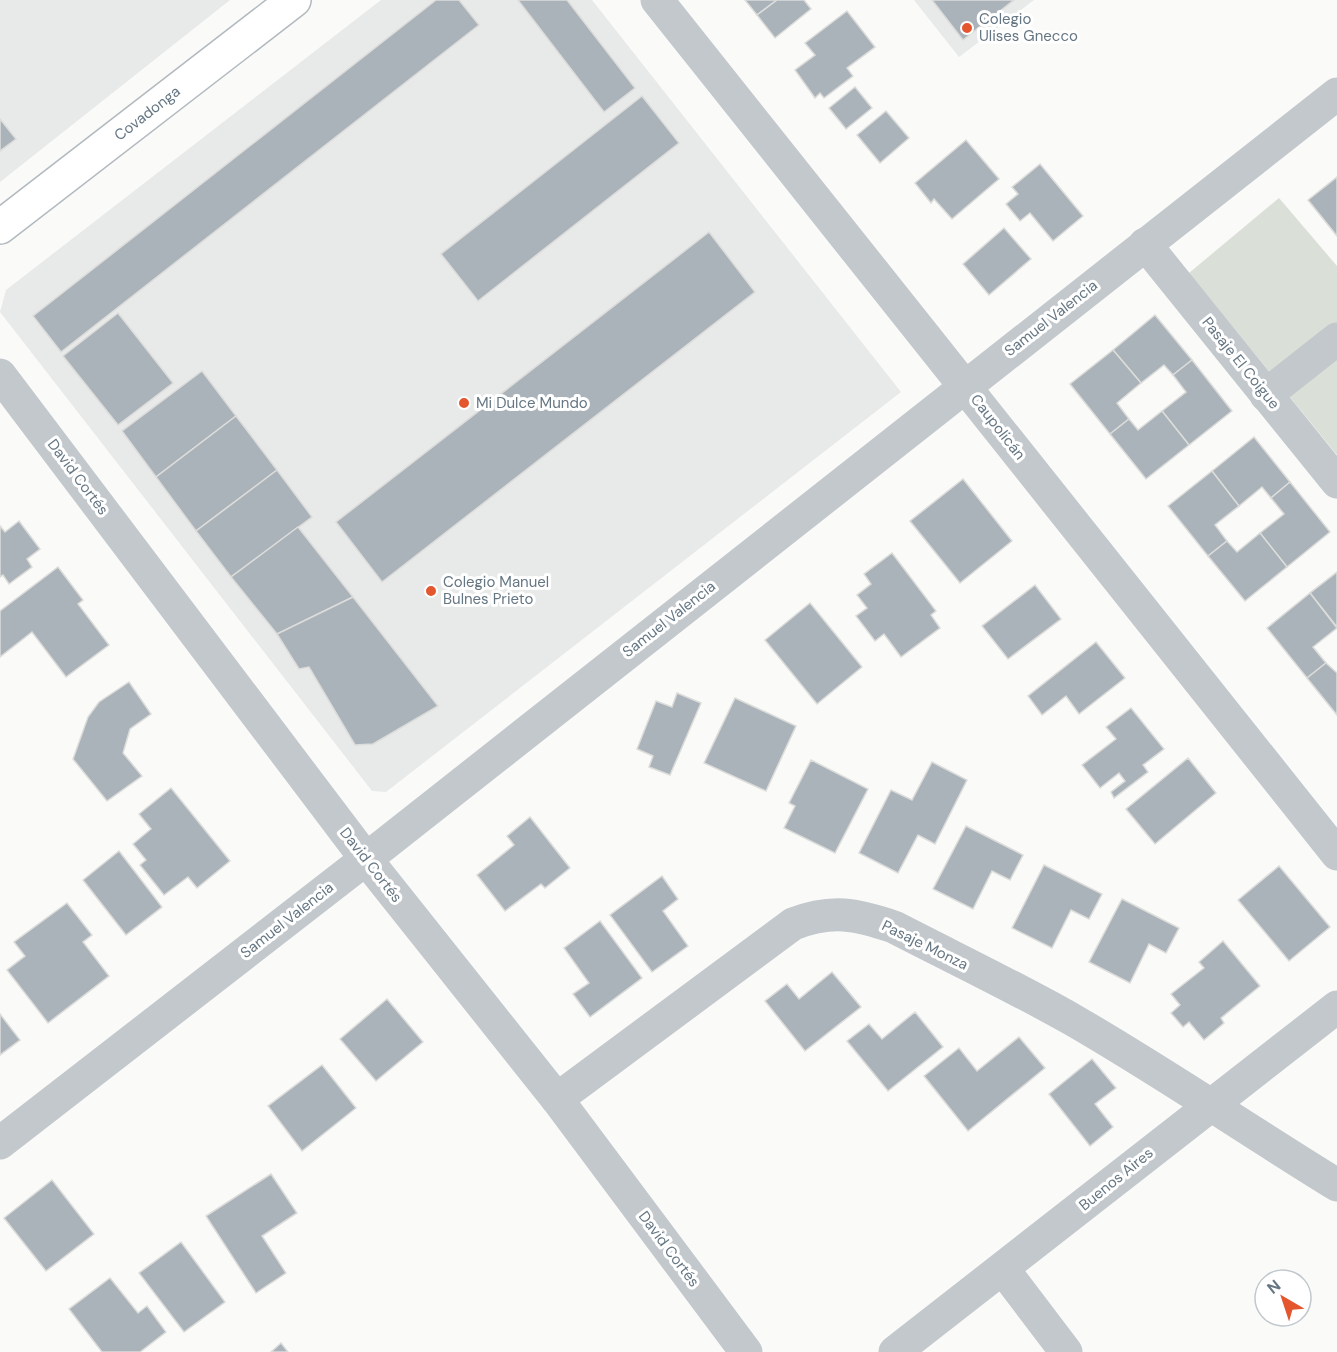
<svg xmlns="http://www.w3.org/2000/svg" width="1337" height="1352" font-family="'DM Sans',sans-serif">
<rect width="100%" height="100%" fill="#fafaf8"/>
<!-- built -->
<g fill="#e8e9e9">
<path d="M0,0H230L0,182Z"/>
<path d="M381,0H592L901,392L386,792L372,791L0,312L6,290Z"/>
<path d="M914,0H1034L959,57Z"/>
</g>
<!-- green -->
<path fill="#dadfd7" d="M1279,198L1337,266V455L1189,273Z"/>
<!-- building -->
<g fill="#aab3b9" stroke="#dcdcda" stroke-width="1.5">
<path d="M436,0H459L479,25L61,352L33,316Z"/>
<path d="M518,0H567L635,88L604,112Z"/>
<path d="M745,0H777L757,15Z"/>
<path d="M777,0H804L811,9L775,38L757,15Z"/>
<path d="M932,0H1014L963,40Z"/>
<path d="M847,11L875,47L847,68L853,76L824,98L820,93L815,98L795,70L815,55L805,43Z"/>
<path d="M855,87L872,108L846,129L829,108Z"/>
<path d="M642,96L679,143L478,301L441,254Z"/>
<path d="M886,111L909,138L880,163L857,135Z"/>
<path d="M0,119L16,139L0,151Z"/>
<path d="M966,140L999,179L952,219L934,199L931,203L915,183Z"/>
<path d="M1040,164L1083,216L1053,241L1030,213L1020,221L1006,204L1018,194L1012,187Z"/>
<path d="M1337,177V236L1308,200Z"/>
<path d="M1004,228L1031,259L989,295L963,264Z"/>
<path d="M709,232L755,292L382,582L336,522Z"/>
<path d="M118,313L173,383L118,425L63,356Z"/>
<path d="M1155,315L1192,360L1173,375L1164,365L1141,383L1113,350Z"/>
<path d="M1113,350L1141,383L1117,403L1129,419L1110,434L1070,384Z"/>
<path d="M1192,360L1232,411L1189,445L1162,411L1186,392L1173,375Z"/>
<path d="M202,371L236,416L156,477L122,431Z"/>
<path d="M1162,411L1189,445L1146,479L1110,434L1129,419L1138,430Z"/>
<path d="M236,416L277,470L196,531L156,477Z"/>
<path d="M1254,437L1290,482L1271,498L1262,487L1239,506L1212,471Z"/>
<path d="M277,470L312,517L231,577L196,531Z"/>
<path d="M1212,471L1239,506L1215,525L1227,541L1208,556L1168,506Z"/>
<path d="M963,479L1012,541L960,583L910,521Z"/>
<path d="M1290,482L1330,532L1287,567L1260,533L1284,514L1271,498Z"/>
<path d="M19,521L40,549L27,559L32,567L9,584L3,575L0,577V526L5,532Z"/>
<path d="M298,527L353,597L277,634L231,577Z"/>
<path d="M1260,533L1287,567L1245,601L1208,556L1227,541L1237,552Z"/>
<path d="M892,553L936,611L931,615L940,628L901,657L884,634L875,641L856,616L867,608L857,595L871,584L864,574Z"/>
<path d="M58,567L83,600L78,604L109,645L66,677L32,632L0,657V611Z"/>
<path d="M1337,572V627L1310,593Z"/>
<path d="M1035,585L1061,619L1008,659L982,626Z"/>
<path d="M1310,593L1337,628L1313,647L1326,663L1307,678L1267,628Z"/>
<path d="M353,597L438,706L373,744L355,745L309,667L299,669L277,634Z"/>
<path d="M810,603L862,667L817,704L765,640Z"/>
<path d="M1096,642L1125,678L1079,714L1066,696L1042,715L1028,696Z"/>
<path d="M1326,663L1337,673V715L1307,678Z"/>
<path d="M129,682L151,714L130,729L123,753L142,776L107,801L73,759L88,717L99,702Z"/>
<path d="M677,693L701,703L670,775L649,767L653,756L637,749L656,701L672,707Z"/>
<path d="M735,698L796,726L766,791L704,763Z"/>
<path d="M1131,708L1164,749L1143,765L1148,772L1114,798L1111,792L1125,781L1119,773L1100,788L1082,765L1116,739L1106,727Z"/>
<path d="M1188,758L1216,793L1155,844L1126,809Z"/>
<path d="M811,760L868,789L835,853L784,828L795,806L789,803Z"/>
<path d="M932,762L967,780L935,844L918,835L898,873L859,853L891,790L912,800Z"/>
<path d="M171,788L230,861L197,888L188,877L164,895L140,865L146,860L133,844L151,829L139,814Z"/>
<path d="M530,817L570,868L545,888L541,884L505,911L477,875L514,845L507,836Z"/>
<path d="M966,826L1023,855L1010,880L992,871L973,909L933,889Z"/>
<path d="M119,851L162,907L126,935L83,880Z"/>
<path d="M1044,865L1102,894L1089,919L1071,910L1052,948L1012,928Z"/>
<path d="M1279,866L1330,927L1289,961L1238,900Z"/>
<path d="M662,876L678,899L663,911L688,946L652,972L610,915Z"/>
<path d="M1122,899L1179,928L1166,953L1149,944L1130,983L1089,962Z"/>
<path d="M67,903L92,935L83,942L109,976L48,1023L7,970L25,956L14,942Z"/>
<path d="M600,921L642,978L590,1017L573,994L589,983L564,948Z"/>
<path d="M1223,941L1260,986L1221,1018L1224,1023L1204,1040L1189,1022L1183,1027L1171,1013L1180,1005L1171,994L1204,968L1199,962Z"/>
<path d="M832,972L861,1007L805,1051L765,1001L787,984L799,999Z"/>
<path d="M387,999L423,1042L376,1081L340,1039Z"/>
<path d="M915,1012L943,1047L888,1091L847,1041L869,1024L882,1039Z"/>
<path d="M0,1014L20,1040L0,1055Z"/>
<path d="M1019,1037L1045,1068L968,1131L924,1076L959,1048L977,1071Z"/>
<path d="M1092,1059L1116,1088L1095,1104L1113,1127L1090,1146L1049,1094Z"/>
<path d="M322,1065L356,1108L302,1151L268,1106Z"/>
<path d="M271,1174L297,1213L262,1236L286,1273L256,1293L206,1216Z"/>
<path d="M52,1180L94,1234L46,1271L4,1218Z"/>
<path d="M181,1242L225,1302L184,1332L139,1273Z"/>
<path d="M110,1278L138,1313L147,1306L166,1332L140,1352H102L69,1309Z"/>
<path d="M281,1343L288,1352H271Z"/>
</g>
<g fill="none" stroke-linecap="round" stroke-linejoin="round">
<defs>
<g id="secondary">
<path id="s1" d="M0,227L294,0"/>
</g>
</defs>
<!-- secondary casing -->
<use href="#secondary" stroke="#b3babf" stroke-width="36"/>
<!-- minor -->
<g stroke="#c3c8cc" stroke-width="33">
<path d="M1145,244L1337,482"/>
<path d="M1266,395L1337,339"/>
<path d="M557,1099L793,924C832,909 856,914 894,927C954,958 1015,987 1073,1020C1163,1072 1249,1131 1337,1185"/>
<path d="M0,1143L366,859L1337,94"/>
<path d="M1003,1269L1066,1352"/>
</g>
<!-- tertiary -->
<g stroke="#c3c8cc" stroke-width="33">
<path d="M657,0L1337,854"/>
<path d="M0,375L366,859L557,1099L746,1352"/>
<path d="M895,1352L1337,1007"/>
</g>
<!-- secondary -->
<use href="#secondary" stroke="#fff" stroke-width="33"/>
</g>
<!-- markers -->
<g fill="#e4572e" stroke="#fff" stroke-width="2">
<circle cx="967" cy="28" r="6"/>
<circle cx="464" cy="403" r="6"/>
<circle cx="431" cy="591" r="6"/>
</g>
<g text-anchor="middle" stroke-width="6" stroke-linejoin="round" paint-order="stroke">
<!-- poi labels -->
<g font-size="15" fill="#657683" stroke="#fff" text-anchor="start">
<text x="979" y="24">Colegio<tspan x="979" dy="17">Ulises Gnecco</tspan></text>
<text x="476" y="408">Mi Dulce Mundo</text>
<text x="443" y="587">Colegio Manuel<tspan x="443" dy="17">Bulnes Prieto</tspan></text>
</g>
<!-- street labels -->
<g font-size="15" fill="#657683" stroke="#fff">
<text dy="5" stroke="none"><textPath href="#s1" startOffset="186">Covadonga</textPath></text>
<text transform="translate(1051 318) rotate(-38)" y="5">Samuel Valencia</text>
<text transform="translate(1241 363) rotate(51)" y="5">Pasaje El Coigue</text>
<text transform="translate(998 427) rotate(52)" y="5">Caupolicán</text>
<text transform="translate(78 477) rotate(53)" y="5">David Cortés</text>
<text transform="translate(669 619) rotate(-38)" y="5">Samuel Valencia</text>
<text transform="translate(371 865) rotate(52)" y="5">David Cortés</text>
<text transform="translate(287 920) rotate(-38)" y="5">Samuel Valencia</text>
<text transform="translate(925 945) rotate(26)" y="5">Pasaje Monza</text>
<text transform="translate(1116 1179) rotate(-39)" y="5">Buenos Aires</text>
<text transform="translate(669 1249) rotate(53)" y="5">David Cortés</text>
</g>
</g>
<!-- north arrow -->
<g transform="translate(1283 1298) rotate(321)"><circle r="28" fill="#ffffff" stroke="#c1c8cd" stroke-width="1.5"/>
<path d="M0-4.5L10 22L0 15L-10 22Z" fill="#e4572e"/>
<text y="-9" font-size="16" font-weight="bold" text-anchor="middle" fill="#657683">N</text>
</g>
</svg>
